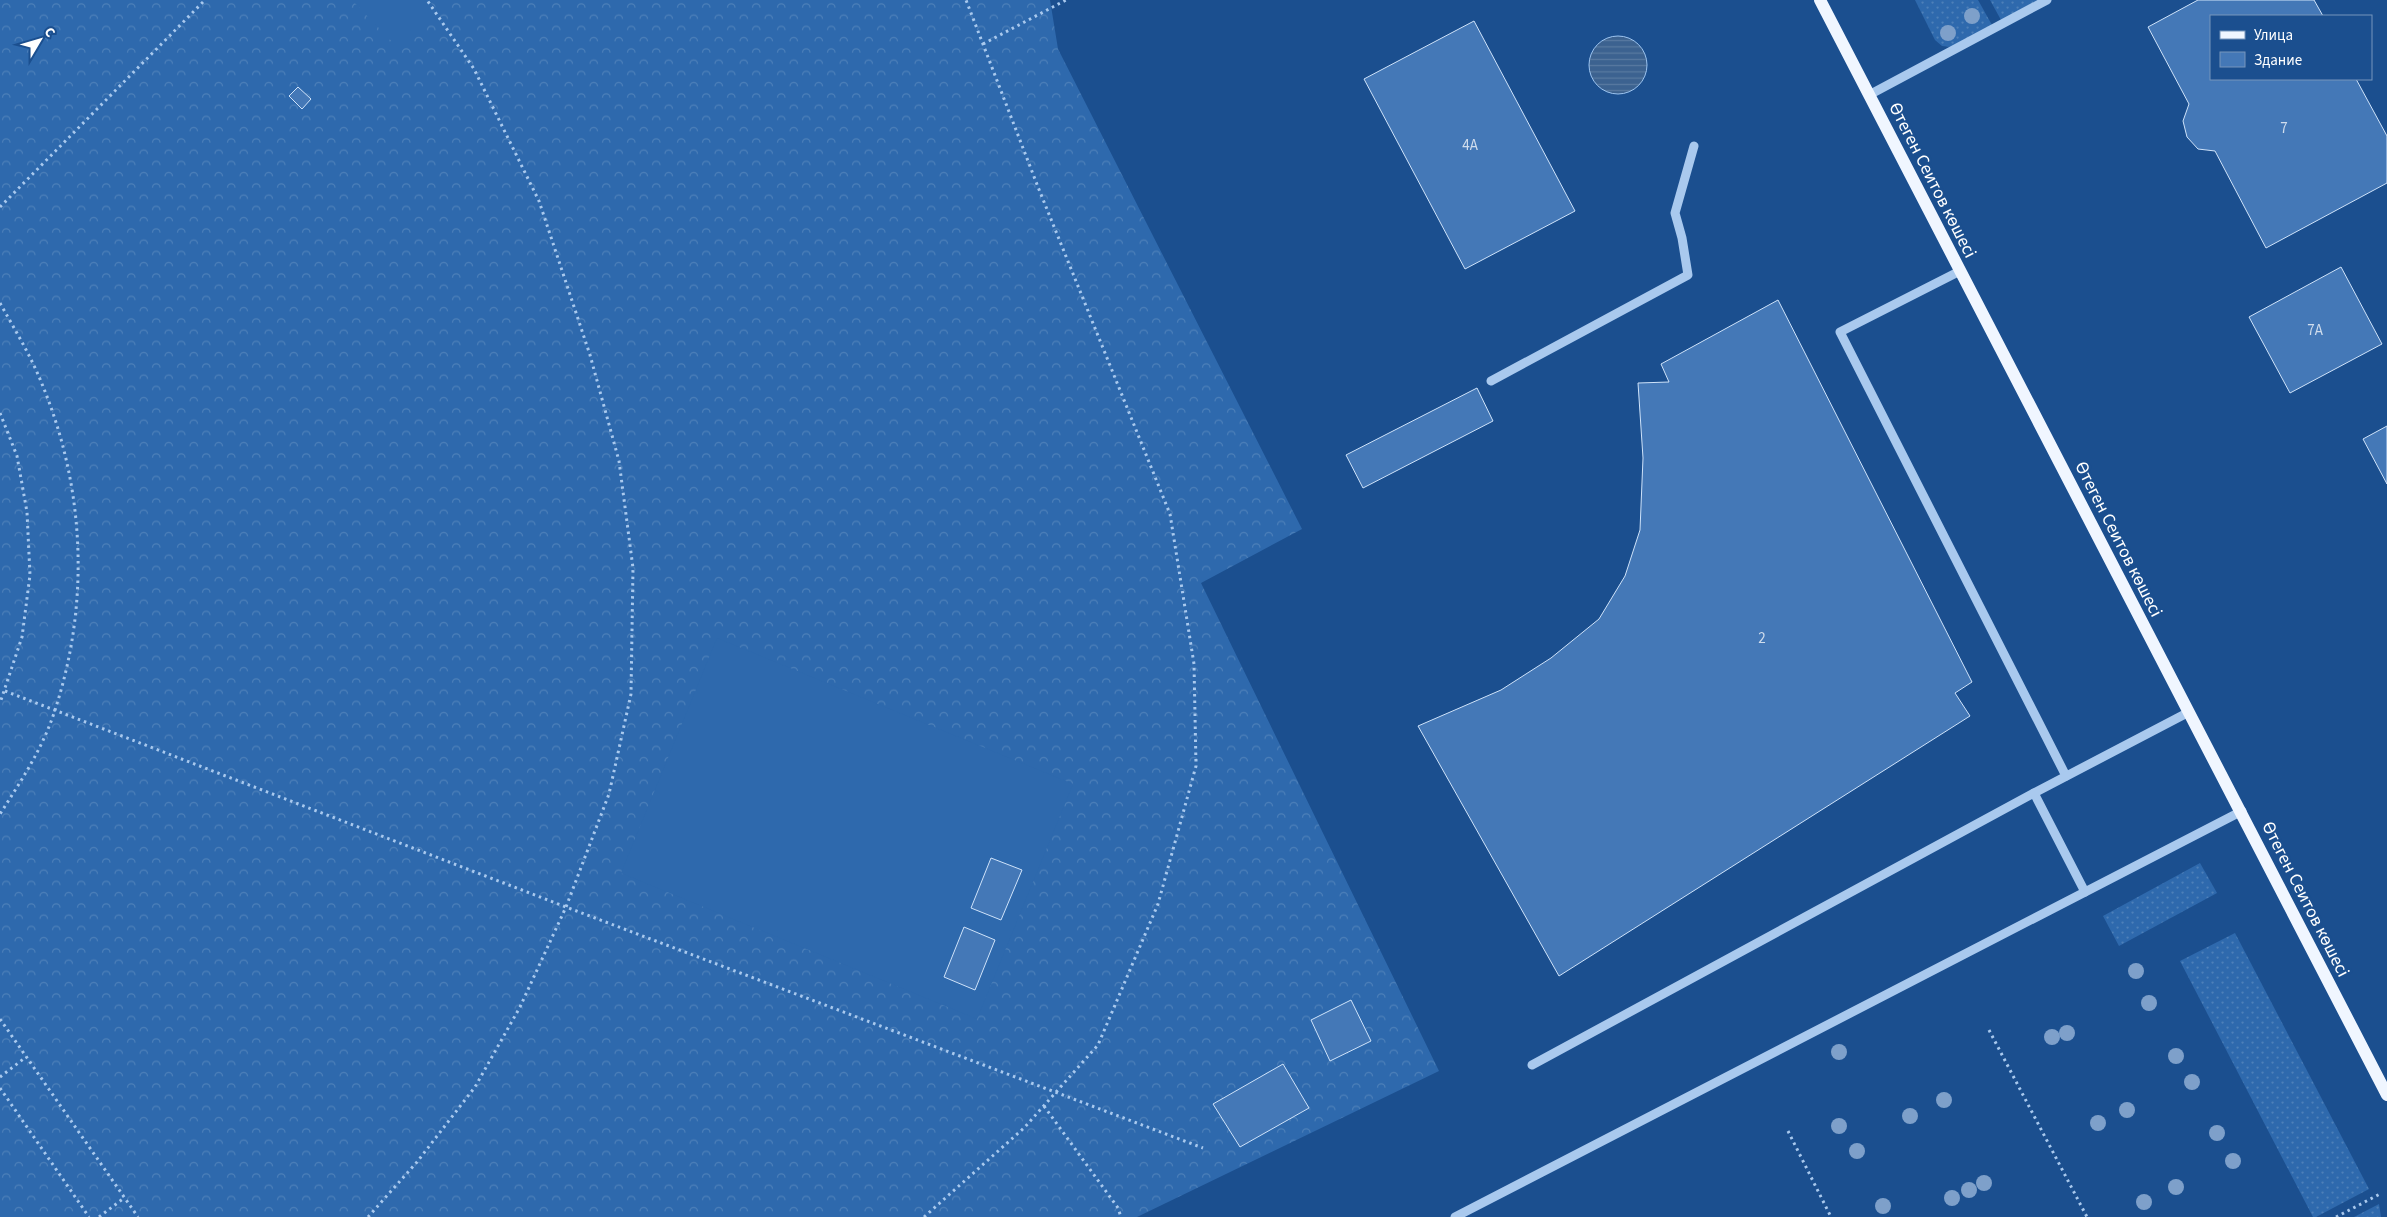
<svg xmlns="http://www.w3.org/2000/svg" width="2387" height="1217" font-family="'Source Sans 3',sans-serif">
<defs>
<pattern id="grass-dots" width="8" height="8" patternUnits="userSpaceOnUse" patternTransform="scale(1.25)"><rect width="8" height="8" fill="#2e69ad"/><path d="M2 2h.1M6 6h.1" fill="none" stroke="#4d80b9" stroke-width="1.8" stroke-linecap="round"/></pattern>
<pattern id="forest-crowns" width="20" height="18" patternUnits="userSpaceOnUse" patternTransform="scale(1.25)"><rect width="20" height="18" fill="#2e69ad"/><path d="M2 6a3 3 0 1 1 6 0M12 15a3 3 0 1 1 6 0" fill="none" stroke="#4d80b9"/></pattern>
<pattern id="water-rules" width="6" height="5" patternUnits="userSpaceOnUse" patternTransform="scale(1.25)"><rect width="6" height="5" fill="#3c6290"/><path d="M0 2.5h6" fill="none" stroke="#597aa1"/></pattern>
</defs>
<rect width="100%" height="100%" fill="#1b4f8f"/>
<!-- grass -->
<g fill="url(#grass-dots)">
<path d="M1915,0H1978L1992,25L1951,47L1942,46L1935,40Z"/>
<path d="M1990,0H2038L2001,20Z"/>
<path d="M2200,863L2217,893L2119,946L2103,916Z"/>
<path d="M2235,933L2369,1189L2316,1217H2313L2180,961Z"/>
<path d="M2379,1204L2381,1217H2354Z"/>
</g>
<!-- forest -->
<path fill="url(#forest-crowns)" d="M0,0H1050L1058,49L1302,529L1201,583L1439,1071L1137,1217H0Z"/>
<!-- pitch -->
<g fill="#2e69ad">
<path d="M352,0H428L441,13L401,51Z"/>
<path d="M717,638L1073,784L977,1019L621,873Z"/>
</g>
<!-- water -->
<circle fill="url(#water-rules)" stroke="#9cc4f0" cx="1618" cy="65" r="29"/>
<!-- building -->
<g fill="#4478b7" stroke="#cfe3fa">
<path d="M2198,0H2314L2323,16H2211V79H2356L2387,136V183L2266,248L2215,151L2198,149L2187,137L2183,121L2189,104L2148,27Z"/>
<path d="M1474,21L1575,211L1465,269L1364,79Z"/>
<path d="M298,87L311,99L302,109L289,96Z"/>
<path d="M2341,267L2382,344L2290,393L2249,317Z"/>
<path d="M1778,300L1972,682L1955,693L1970,716L1559,976L1418,726L1501,690L1551,658L1599,619L1625,576L1640,530L1643,458L1638,383L1669,382L1661,364Z"/>
<path d="M1477,388L1493,421L1363,488L1346,455Z"/>
<path d="M2387,426V484L2363,439Z"/>
<path d="M991,858L1022,870L1001,920L971,908Z"/>
<path d="M964,927L995,940L975,990L944,977Z"/>
<path d="M1351,1000L1371,1041L1330,1061L1311,1020Z"/>
<path d="M1283,1064L1309,1108L1240,1147L1213,1104Z"/>
</g>
<g fill="none" stroke-linecap="round" stroke-linejoin="round">
<!-- path -->
<g stroke="#a9c9ee" stroke-width="3" stroke-dasharray="2.5 4" stroke-linecap="butt">
<path d="M983,44L1066,0"/>
<path d="M0,207L205,0"/>
<path d="M0,303C15,330 31,356 42,384C85,488 90,603 55,710C43,748 21,781 0,814"/>
<path d="M0,413L17,456L27,512L30,575L22,637L0,703"/>
<path d="M5,691L566,907L1203,1148"/>
<path d="M0,1019L138,1217"/>
<path d="M1989,1030L2087,1217"/>
<path d="M0,1077L26,1057"/>
<path d="M0,1088L89,1217"/>
<path d="M1044,1106L1118,1208L1121,1217"/>
<path d="M1788,1131L1831,1217"/>
<path d="M99,1217L124,1198"/>
<path d="M368,1217L417,1162L475,1087L520,1007L566,907L609,794L631,694L633,568L619,461L590,355L539,201L474,69L427,0"/>
<path d="M924,1217L1024,1128L1098,1045L1158,904L1196,766L1194,664L1170,514L1038,187L966,0"/>
<path d="M2336,1217L2380,1194"/>
</g>
<!-- minor -->
<g stroke="#a9c9ee" stroke-width="9">
<path d="M1869,95L2047,0"/>
<path d="M1960,271L1840,332L2066,776"/>
<path d="M1491,381L1688,275L1682,238L1675,213L1694,146"/>
<path d="M2034,793L2085,892"/>
<path d="M1532,1065L2034,793L2189,712"/>
<path d="M1455,1217L2242,811"/>
</g>
<!-- major -->
<path stroke="#f0f6ff" stroke-width="12" d="M1820,0L2387,1095"/>
</g>
<!-- trees -->
<g fill="#7ea0ca">
<circle cx="1972" cy="16" r="8"/>
<circle cx="1948" cy="33" r="8"/>
<circle cx="2136" cy="971" r="8"/>
<circle cx="2149" cy="1003" r="8"/>
<circle cx="2067" cy="1033" r="8"/>
<circle cx="2052" cy="1037" r="8"/>
<circle cx="1839" cy="1052" r="8"/>
<circle cx="2176" cy="1056" r="8"/>
<circle cx="2192" cy="1082" r="8"/>
<circle cx="1944" cy="1100" r="8"/>
<circle cx="2127" cy="1110" r="8"/>
<circle cx="1910" cy="1116" r="8"/>
<circle cx="2098" cy="1123" r="8"/>
<circle cx="1839" cy="1126" r="8"/>
<circle cx="2217" cy="1133" r="8"/>
<circle cx="1857" cy="1151" r="8"/>
<circle cx="2233" cy="1161" r="8"/>
<circle cx="1984" cy="1183" r="8"/>
<circle cx="2176" cy="1187" r="8"/>
<circle cx="1969" cy="1190" r="8"/>
<circle cx="1952" cy="1198" r="8"/>
<circle cx="2144" cy="1202" r="8"/>
<circle cx="1883" cy="1206" r="8"/>
</g>
<g text-anchor="middle" stroke-width="5" stroke-linejoin="round" paint-order="stroke">
<!-- number labels -->
<g font-size="15" fill="#d0dded">
<text x="2284" y="133">7</text>
<text x="1470" y="150">4А</text>
<text x="2315" y="335">7А</text>
<text x="1762" y="643">2</text>
</g>
<!-- street labels -->
<g font-size="18" fill="#fff" stroke="#1b4f8f">
<text transform="translate(1933 180) rotate(63)" y="6">Өтеген Сеитов көшесі</text>
<text transform="translate(2119 539) rotate(63)" y="6">Өтеген Сеитов көшесі</text>
<text transform="translate(2306 899) rotate(63)" y="6">Өтеген Сеитов көшесі</text>
</g>
</g>
<!-- legend -->
<rect x="2210" y="15" width="162" height="65" fill="#1b4f8f" stroke="#7695bc"/>
<rect x="2220" y="31" width="25" height="8" fill="#f0f6ff" stroke="#7695bc"/>
<text x="2254" y="40" font-size="15" fill="#ffffff">Улица</text>
<rect x="2220" y="52" width="25" height="15" fill="#4478b7" stroke="#7695bc"/>
<text x="2254" y="65" font-size="15" fill="#ffffff">Здание</text>
<!-- north arrow -->
<g transform="translate(40 40) rotate(52)" stroke="#1b4f8f" stroke-width="4" paint-order="stroke">
<path d="M0-4L9 19L0 12L-9 19Z" fill="#ffffff"/>
<text y="-8" font-size="14" font-weight="bold" text-anchor="middle" fill="#ffffff">С</text>
</g>
</svg>
